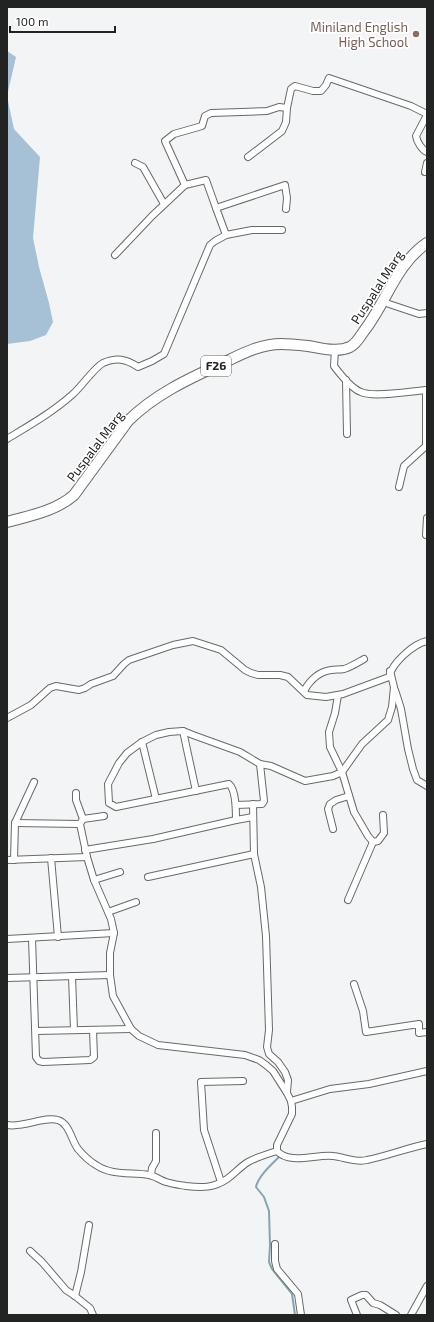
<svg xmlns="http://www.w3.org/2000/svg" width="434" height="1322" font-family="'Exo 2',sans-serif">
<rect width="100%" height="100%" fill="#f3f4f5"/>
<!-- forest -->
<path fill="#a6c0d5" d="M7,51L16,57L7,96L14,129L40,157L33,238L39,267L49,303L53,322L46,335L30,341L7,344Z"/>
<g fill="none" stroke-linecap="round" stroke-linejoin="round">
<!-- stream -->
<path stroke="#83a6b0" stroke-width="2" d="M281,1155C273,1163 258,1176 256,1187L264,1197L269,1211L270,1245L269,1262L272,1269L292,1294L295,1315"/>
<defs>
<g id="minor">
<path d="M427,115L416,136C417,142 422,150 427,152"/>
<path d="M248,157L282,131L286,122L287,108"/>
<path d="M135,163L143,167L164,204"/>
<path d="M425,172L427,163"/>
<path d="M216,208L226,235L252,230H282"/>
<path d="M286,209L287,198L285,185L216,208L206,180L185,185L165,141L174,134L202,126L205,116L211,113L267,111L279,107L287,108L291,89L295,86L313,91H321L326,85L329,78L411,106L427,114"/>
<path d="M115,255L152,216L185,185"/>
<path d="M383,302L419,314L427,313"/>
<path d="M335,350L334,366C340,374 352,389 361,392C373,398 412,391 427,390"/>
<path d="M346,380L347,434"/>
<path d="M7,439C30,425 53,412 73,394C81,387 95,367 103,363C117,357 126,359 138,367L152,361L164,354L210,245L215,241L226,235"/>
<path d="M399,487L404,466L426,446V390"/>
<path d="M426,535L427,518"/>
<path d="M395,690L401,709L408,749L413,769L417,780L427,786"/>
<path d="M304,691C310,680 318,672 331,670C335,669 339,670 344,669C351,667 357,663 364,659"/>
<path d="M338,695L335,713L329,732L330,747L342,772L354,812L368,836L373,842L378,841L384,833L383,815"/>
<path d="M7,718L31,705L50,688L56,686L79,690L85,688L91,684L113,676L124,664L129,660L173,645L193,641L221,650L245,670L251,673L258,675H280L288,677L307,695L326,697L343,694L389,677C392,663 413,644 427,641"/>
<path d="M183,731L196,791"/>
<path d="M142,742L156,799"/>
<path d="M76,793V800L83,819"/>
<path d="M253,804L254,854L261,887L266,936L269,1030L267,1047L269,1054L278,1062L285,1072L288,1080L287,1092"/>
<path d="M236,805L262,804L264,801L260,764"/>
<path d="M104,816L83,819L80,824L87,857L94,880L111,919L114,933L110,953V975L113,996L131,1029L139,1036L158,1045L245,1055L259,1060L266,1065L273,1071L287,1093L291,1101L292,1107V1114L277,1145V1151"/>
<path d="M236,820C236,810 236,790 229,784L116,807L109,803L108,784L119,763L127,753L142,742L156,735L169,732L183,731L193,735L240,752L260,764L271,766L305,781L333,776L342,772L362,744L388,720L392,707L394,687L390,671"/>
<path d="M15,823L80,824"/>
<path d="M333,829L328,809L330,804L336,800L349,796"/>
<path d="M85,850L153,839L236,820L253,817"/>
<path d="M51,858L58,937"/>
<path d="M7,860L87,857"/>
<path d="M14,860L15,823L34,782"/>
<path d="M148,877L254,854"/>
<path d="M94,880L120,872"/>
<path d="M348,900L373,842"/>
<path d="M108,912L136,902"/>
<path d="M32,938L36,1057L39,1061L43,1062L90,1060L94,1057L93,1030"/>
<path d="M7,939L114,933"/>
<path d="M72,976L74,1030"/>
<path d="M7,978L110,975"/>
<path d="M354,984L363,1011L366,1032L419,1024V1033L427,1032"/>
<path d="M36,1031L131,1029"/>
<path d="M291,1101L330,1089L369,1084L427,1071"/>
<path d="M7,1125C25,1128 43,1116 58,1120C70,1124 71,1140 78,1149C83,1155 89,1161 96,1165C112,1176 131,1172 149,1175C155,1176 160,1180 166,1182C172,1184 180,1185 186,1186C202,1188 214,1188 227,1179C234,1174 240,1167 248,1162C257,1157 267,1154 277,1151C290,1165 316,1154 333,1156C344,1157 356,1163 367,1160C387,1156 407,1148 427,1144"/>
<path d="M151,1175L152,1168L156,1161V1133"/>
<path d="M221,1182L204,1130L201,1082L243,1081"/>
<path d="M275,1244V1261L277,1269L298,1294L301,1315"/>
<path d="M30,1251L42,1262L66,1290L75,1296L90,1308L93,1315"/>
<path d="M75,1296L81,1272L89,1225"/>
<path d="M357,1315L351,1300L362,1295H366L373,1303L380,1305L396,1315"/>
<path d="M411,1315L427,1286"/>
</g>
<path id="primary" d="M7,522C29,516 56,511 74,495L128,421C154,395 188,379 221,364C240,355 259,344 281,344C290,344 299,345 308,346C321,348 337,353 350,347C356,344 360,337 364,331C386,303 396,264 427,243"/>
</defs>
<!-- minor casing -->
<use href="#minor" stroke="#68696a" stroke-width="8"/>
<!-- primary casing -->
<use href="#primary" stroke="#68696a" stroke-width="12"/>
<!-- minor -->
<use href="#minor" stroke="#fff" stroke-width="6"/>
<!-- primary -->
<use href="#primary" stroke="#fff" stroke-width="10"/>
</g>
<!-- markers -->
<circle fill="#8d6e63" stroke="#fff" stroke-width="1.5" cx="416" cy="34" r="4"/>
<g text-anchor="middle" stroke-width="3.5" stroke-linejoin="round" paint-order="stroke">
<!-- shield labels -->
<rect fill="#fff" stroke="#646565" stroke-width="1" x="201" y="356" width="30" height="20" rx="3"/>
<g font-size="12" font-weight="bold" fill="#222323">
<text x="216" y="370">F26</text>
</g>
<!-- education labels -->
<g font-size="13" fill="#785e54" stroke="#fff" text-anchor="end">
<text x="408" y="32">Miniland English<tspan x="408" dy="15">High School</tspan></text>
</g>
<!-- street labels -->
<g font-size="13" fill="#222323" stroke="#fff">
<text transform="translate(377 287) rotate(-57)" y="5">Puspalal Marg</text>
<text transform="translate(95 446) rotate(-53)" y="5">Puspalal Marg</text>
</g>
</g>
<!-- border -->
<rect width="434" height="1322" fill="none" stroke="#222323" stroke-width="16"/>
<!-- scale -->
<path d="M10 26v6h105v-6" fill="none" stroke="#222323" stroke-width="2"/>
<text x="16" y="26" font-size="12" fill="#222323" stroke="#ffffff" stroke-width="3" paint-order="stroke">100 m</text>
</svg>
